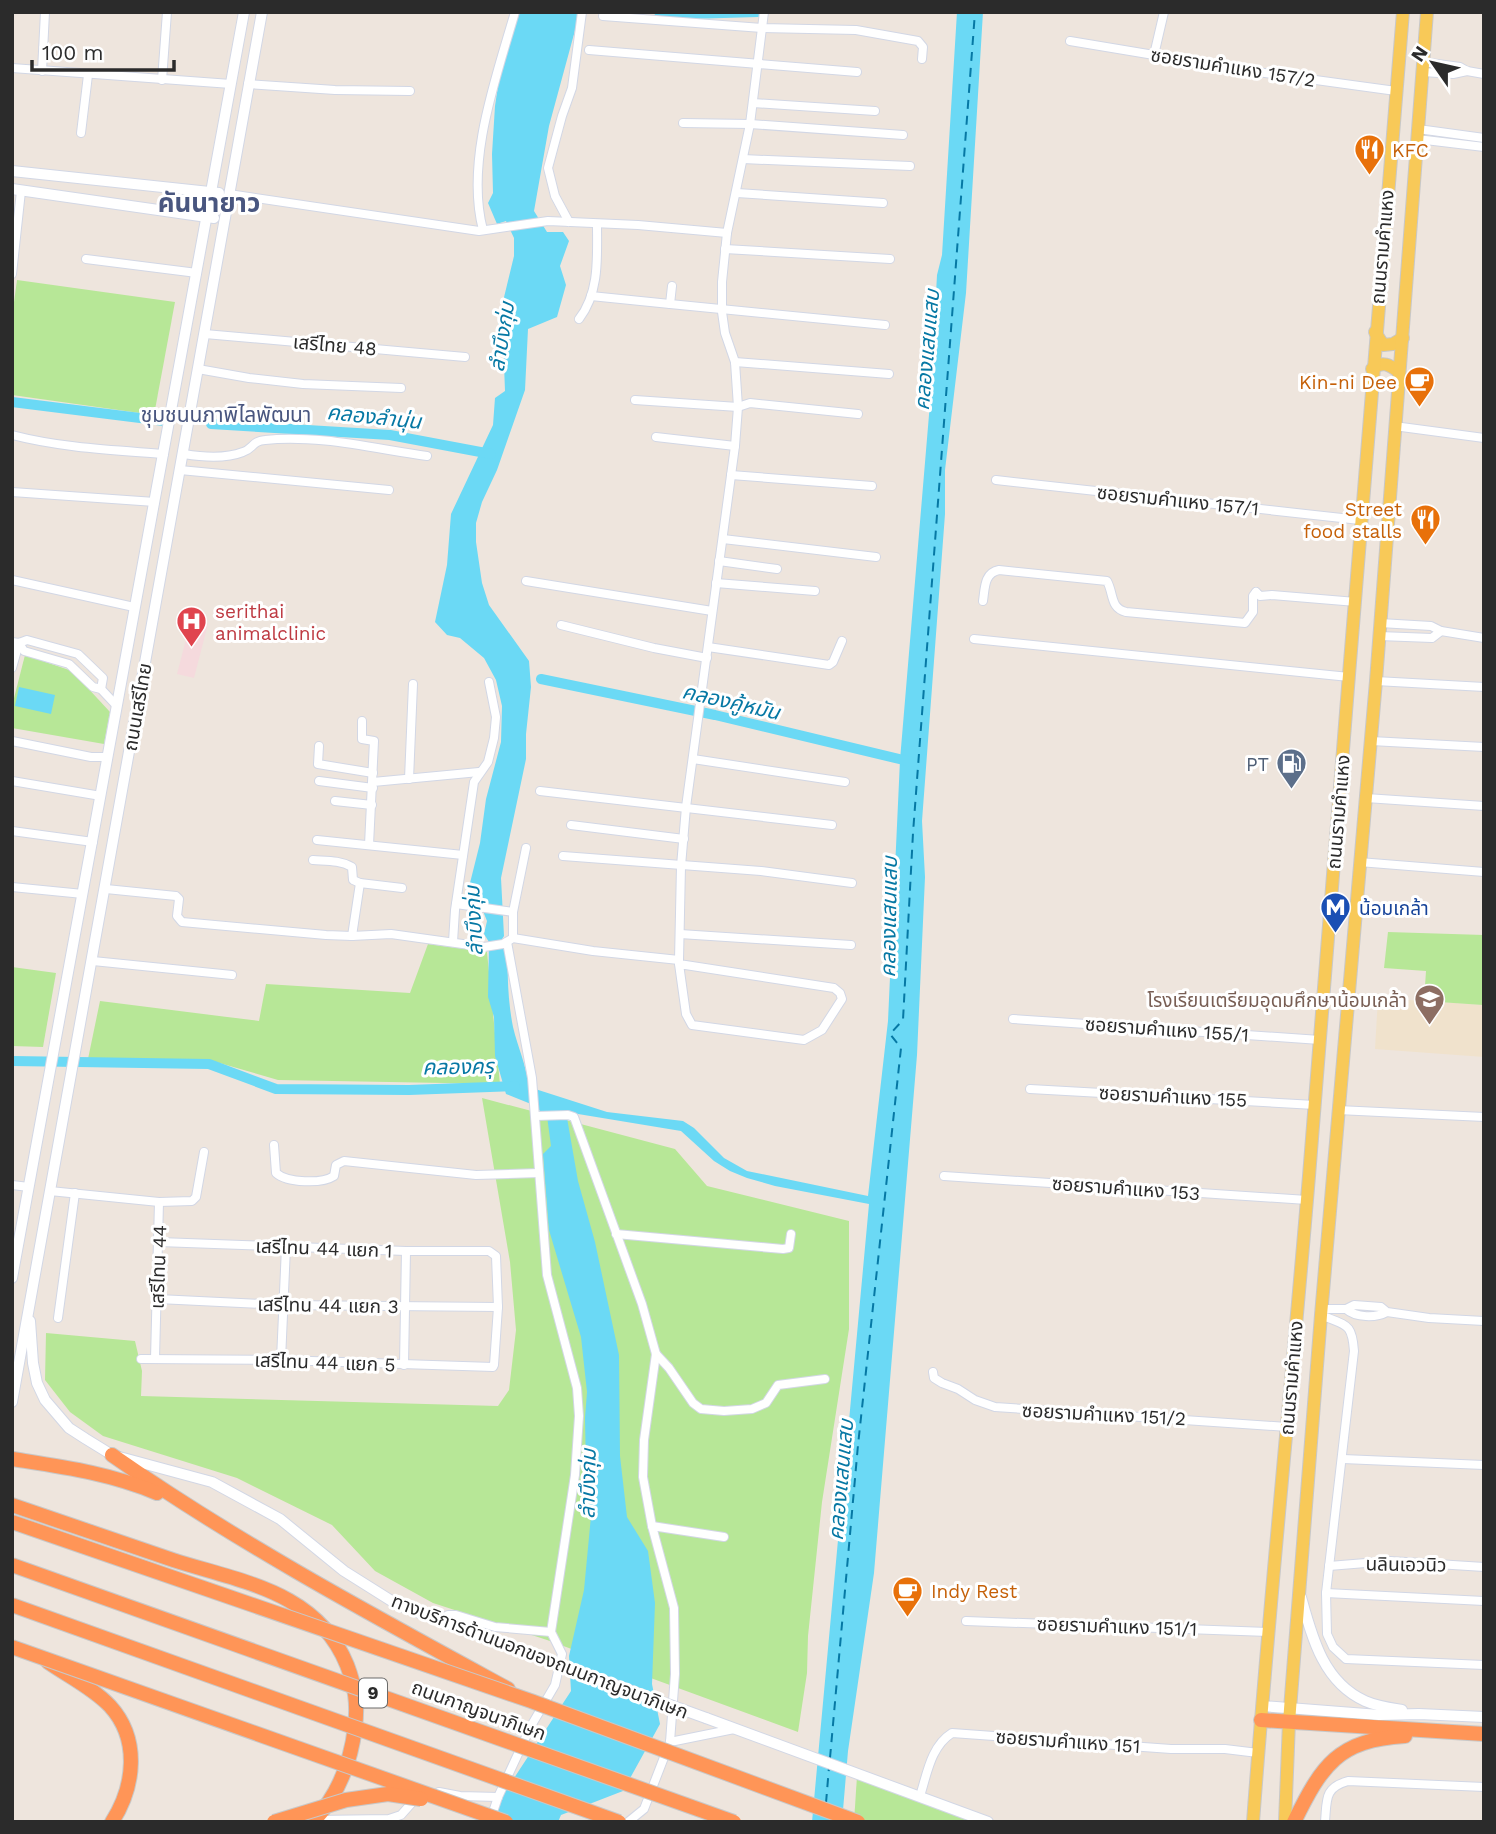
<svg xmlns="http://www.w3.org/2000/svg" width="1496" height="1834" font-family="'Work Sans','Noto Sans Thai',sans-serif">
<rect width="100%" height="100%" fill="#eee5dd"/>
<!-- education -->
<path fill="#f0e2cc" d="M1378,998L1484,1005V1057L1375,1049Z"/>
<!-- medical -->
<path fill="#f5dadd" d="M191,620L208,624L194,678L177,674Z"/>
<!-- green -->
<g fill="#b7e797">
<path d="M17,280L175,302L154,415L12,395V317Z"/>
<path d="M25,655L72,671L110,712L104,744L12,728V706Z"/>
<path d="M1388,932L1484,935L1483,1005L1424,1001L1426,971L1384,968Z"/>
<path d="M428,944L487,952L500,1084L278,1080L209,1060L88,1059L100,1001L259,1021L266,984L410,993Z"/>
<path d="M12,967L56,973L43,1047L12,1046Z"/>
<path d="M482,1098L675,1149L707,1186L849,1221V1329L822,1502L808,1636L807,1673L798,1732L547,1640L433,1603L375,1571L332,1525L237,1478L103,1436L70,1412L45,1380L46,1333L135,1341L142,1371L141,1396L498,1406L509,1390L516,1330L510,1262Z"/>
<path d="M857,1776L973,1822H854Z"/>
</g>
<!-- water -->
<g fill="#6bd9f5">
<path d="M517,12H580L549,126L534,211L547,232H563L569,241L560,266L566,285L557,317L528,329L525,390L497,470L482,502L476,523V542L482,583L489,605L529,661L531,687L526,734V759L501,878L504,936L501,941L508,948C507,974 508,1002 513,1027C518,1048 526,1064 529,1087L607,1112L683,1121L694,1128L724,1158L747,1171L868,1196L888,1021L900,760L930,403L937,275L942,255L957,12H983L966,293L945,470V514L922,821L925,877L917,1055L874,1573L848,1751L842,1822H812L869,1204L775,1186L747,1178L730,1171L714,1161L681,1131L566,1112L578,1181L595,1242L619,1355L620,1456L627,1517L648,1551L655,1603L652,1684L660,1724L623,1791L561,1815L558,1822H493L501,1798L571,1691L569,1656L584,1590L591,1516L586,1468L585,1418L587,1392L581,1337L549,1230L543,1154L551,1146L547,1116L531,1104L506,1094L495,1056L494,1017L488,997L489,942L484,934L487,921L481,906L471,901L470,883L480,843L486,799L501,742L502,706L496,680L484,658L460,638L447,635L435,622L447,565L451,514L493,425L495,398L505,391L503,338L498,322L514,256V238L506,221L497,224L488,203L493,193L492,154L495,106L501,66Z"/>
<path d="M19,687L55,695L51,714L15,706Z"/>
</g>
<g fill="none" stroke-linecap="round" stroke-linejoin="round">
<!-- canal -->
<g stroke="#6bd9f5" stroke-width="10">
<path d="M659,12L689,14L758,12"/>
<path d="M12,402L164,421"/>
<path d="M211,424L390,435L491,454"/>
<path d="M541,679L715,715L912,762"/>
<path d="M12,1061L209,1064L276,1089L409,1090L515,1086"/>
</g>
<!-- ferry -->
<g stroke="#0678a4" stroke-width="2" stroke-dasharray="9 7" stroke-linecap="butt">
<path d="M830,1758L858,1445L901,1048L890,1034L903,1020L913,833L975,12"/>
<path d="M826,1803L829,1767"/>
</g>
<defs>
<g id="street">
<path d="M603,16L762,28L856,30L918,41L923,47L922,59"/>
<path d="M1070,41L1250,71L1396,91"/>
<path d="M589,50L857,72"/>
<path d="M1154,55L1164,12"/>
<path d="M1423,62L1460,67L1467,71L1484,74"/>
<path d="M12,68L231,84"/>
<path d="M42,71L45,12"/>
<path d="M1423,72L1453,74L1467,71"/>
<path d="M162,80L167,12"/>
<path d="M248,84L335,90L410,91"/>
<path d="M753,103L875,111"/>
<path d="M683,123L750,124L903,135"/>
<path d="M1418,129L1484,138"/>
<path d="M81,133L88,75"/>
<path d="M1417,139L1484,147"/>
<path d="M743,159L910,166"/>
<path d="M737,193L883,203"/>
<path d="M229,194L479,231L548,221L638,225L727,233"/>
<path d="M569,222L555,196L548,168L562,116L572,88L582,12"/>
<path d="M483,230C465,162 496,78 515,12"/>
<path d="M725,249L890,259"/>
<path d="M86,259L197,273"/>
<path d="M12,274L21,191"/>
<path d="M672,286L670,304L885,325"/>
<path d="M591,296L670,304"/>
<path d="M579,319C600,292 597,256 597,224"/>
<path d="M205,334L465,357"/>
<path d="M735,362L889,374"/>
<path d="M198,369L249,378L303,384L401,388"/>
<path d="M635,400L738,407L750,403L858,414"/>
<path d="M1394,426L1484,438"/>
<path d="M12,435C62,448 114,450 164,454"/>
<path d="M656,437L735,446"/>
<path d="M184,454C202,457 225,459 243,452C253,449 252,441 265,440C316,434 376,449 427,456"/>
<path d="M180,470L389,490"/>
<path d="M731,475L872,486"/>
<path d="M996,480L1360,520"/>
<path d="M12,492L155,502"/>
<path d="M723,539L876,557"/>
<path d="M719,561L777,569"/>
<path d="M12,580L134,607"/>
<path d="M526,581L712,611"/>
<path d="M716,583L815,591"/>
<path d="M1256,592L1260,596L1272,595L1356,602"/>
<path d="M983,601C985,588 984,573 999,570L1107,581C1114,594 1110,608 1126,612L1245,623L1253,612V596L1256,592"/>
<path d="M561,625L654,648L707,658"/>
<path d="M1441,631L1484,638"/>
<path d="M1379,636L1432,638L1441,631L1431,626L1380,623"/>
<path d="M974,639L1349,677"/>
<path d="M12,642L19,643L27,640L78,654L103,678L101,689"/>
<path d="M19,643L24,651L69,664L93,687L101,689L116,705"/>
<path d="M708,647L829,665L833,662L842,641"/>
<path d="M12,668L19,643"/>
<path d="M1376,681L1484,687"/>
<path d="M362,721V739L374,741L369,845"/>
<path d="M12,741L91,757H107"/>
<path d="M1371,741L1484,747"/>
<path d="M319,746L318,764L373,773"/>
<path d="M693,759L845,782"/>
<path d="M409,779L413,684"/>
<path d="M12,781L101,796"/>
<path d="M319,781L373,788"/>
<path d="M373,782L479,772"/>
<path d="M540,791L832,825"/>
<path d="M1366,798L1484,806"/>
<path d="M335,801L372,805"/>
<path d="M571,825L684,839"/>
<path d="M12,831L93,842"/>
<path d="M317,840L463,855"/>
<path d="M563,856L761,871L852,883"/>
<path d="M313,860C326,861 340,860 352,867L353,880L360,883"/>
<path d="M1359,862L1484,872"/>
<path d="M12,887L83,894"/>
<path d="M402,888L360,883L352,936L391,934L484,947L503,944L513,938L593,951L679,960"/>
<path d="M106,889L176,896L179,899L177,916L182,922L326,935L352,936"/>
<path d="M456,904L513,912"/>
<path d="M680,934L851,945"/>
<path d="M513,938V912L526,848"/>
<path d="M453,942L455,910L474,782L488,762L494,738L496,717L489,682"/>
<path d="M93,961L232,975"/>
<path d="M679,964L834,988L840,993L842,999L822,1030L804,1040L692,1025L686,1014L679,964V960L681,866L686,807L735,446L738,407L735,362L725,333L722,312V282L727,233L750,124L764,12"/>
<path d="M1013,1019L1320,1040"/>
<path d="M1030,1089L1315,1105"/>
<path d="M1338,1110L1484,1117"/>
<path d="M536,1116L568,1115L574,1117L642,1304L656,1354L644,1440L643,1477L652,1526"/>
<path d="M274,1145L276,1173C287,1183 322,1184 334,1176L336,1165L344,1161L476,1175L539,1173"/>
<path d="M944,1176L1307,1200"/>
<path d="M12,1185L29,1187"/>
<path d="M50,1191L159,1202L192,1201L196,1197L204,1152"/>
<path d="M616,1234L783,1249L789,1248L791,1234"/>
<path d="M158,1299L283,1305L498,1307"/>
<path d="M1321,1309H1346"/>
<path d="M1387,1312C1376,1318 1356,1318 1346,1309L1354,1305L1381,1307L1387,1312L1429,1318L1484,1321"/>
<path d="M1321,1315C1346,1326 1352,1322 1354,1351L1326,1593L1327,1634L1333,1647L1346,1659L1484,1665"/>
<path d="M58,1318L75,1193"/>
<path d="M656,1354L669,1368L693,1403L701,1409L724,1411L752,1409L766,1403L778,1385L825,1379"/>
<path d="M141,1359L281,1360L493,1367L494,1365L498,1307L496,1256L489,1251H406L159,1242"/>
<path d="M155,1359L159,1202"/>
<path d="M281,1360L286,1247"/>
<path d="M404,1365L406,1251"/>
<path d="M933,1372L934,1378L942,1383L958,1389L975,1400L995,1407L1287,1427"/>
<path d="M1343,1459L1484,1465"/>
<path d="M1329,1566L1390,1561L1484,1567"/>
<path d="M1326,1593L1484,1601"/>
<path d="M438,1621L448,1615H456L495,1627L551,1632"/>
<path d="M966,1621L1268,1632"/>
<path d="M670,1742L734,1729"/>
<path d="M439,1792L460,1796L498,1797"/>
<path d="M920,1796C927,1774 931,1746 952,1733L1171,1749H1225L1258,1753"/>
<path d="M491,1818L498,1797L531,1726L555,1685L562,1654L551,1632L575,1475L579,1416L577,1388L547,1275L532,1078L507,942"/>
<path d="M315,1820L389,1819L401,1815L418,1796"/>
<path d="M628,1822L644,1809L670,1742L675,1674L674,1608L652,1526L724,1537"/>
<path d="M1325,1822C1327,1799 1324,1788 1348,1781L1484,1787"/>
</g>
<g id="secondary">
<path d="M12,171L219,193"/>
<path d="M12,189L214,218"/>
<path d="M12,1278L244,12"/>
<path d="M30,1321L33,1363L37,1383L45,1400L69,1428L86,1439L112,1455L212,1482L280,1519L344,1571L398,1605L537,1657"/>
<path d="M12,1402L262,12"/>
<path d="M1301,1597C1312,1637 1323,1682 1365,1701C1376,1706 1390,1708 1402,1710"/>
<path d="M1262,1706L1379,1715L1419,1714L1484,1717"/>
<path d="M706,1718L988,1822"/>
</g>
<g id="primary">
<path d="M1375,332L1383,345L1393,344L1403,338"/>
<path d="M1372,369C1382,360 1390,365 1399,372"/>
<path d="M1253,1822C1269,1606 1291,1392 1309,1176C1342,788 1368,400 1403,12"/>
<path d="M1285,1822L1289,1722L1321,1315L1376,681L1427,12"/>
</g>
<g id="highway">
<path d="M112,1455C238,1543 374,1616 508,1689"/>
<path d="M12,1459C63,1467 109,1473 157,1493"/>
<path d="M12,1505C66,1523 119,1542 173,1560C241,1582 317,1591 347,1665C355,1686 358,1704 355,1727C351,1762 338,1795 313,1822"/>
<path d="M48,1662C68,1676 93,1688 110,1706C140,1739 135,1786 112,1822"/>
<path d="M1261,1720L1484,1734"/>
<path d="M1294,1822C1322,1765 1338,1740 1405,1736"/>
</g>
</defs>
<!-- street casing -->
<use href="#street" stroke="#d2d7e5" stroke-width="10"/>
<!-- secondary casing -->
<use href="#secondary" stroke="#d2d7e5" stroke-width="12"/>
<!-- primary casing -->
<use href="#primary" stroke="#c8c8c8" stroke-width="14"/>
<!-- highway casing -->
<use href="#highway" stroke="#c8c8c8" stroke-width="16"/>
<!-- street -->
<use href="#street" stroke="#fff" stroke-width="8"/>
<!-- secondary -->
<use href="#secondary" stroke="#fff" stroke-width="10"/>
<!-- primary -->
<use href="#primary" stroke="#f8c958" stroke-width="12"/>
<!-- highway -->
<use href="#highway" stroke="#ff9557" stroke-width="14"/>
<defs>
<path id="secondary-bridge" d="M537,1657L706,1718"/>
<g id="highway-bridge">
<path d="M12,1522L531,1701L858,1822"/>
<path d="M12,1565L734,1822"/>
<path d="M12,1605L619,1822"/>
<path d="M12,1647L506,1822"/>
<path d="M274,1822L346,1800L388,1794L421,1799"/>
</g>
</defs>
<!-- secondary-bridge casing -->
<use href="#secondary-bridge" stroke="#d2d7e5" stroke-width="12" stroke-linecap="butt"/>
<!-- highway-bridge casing -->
<use href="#highway-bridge" stroke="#c8c8c8" stroke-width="16" stroke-linecap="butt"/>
<!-- secondary-bridge -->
<use href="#secondary-bridge" stroke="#fff" stroke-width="10"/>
<!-- highway-bridge -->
<use href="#highway-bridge" stroke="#ff9557" stroke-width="14"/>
</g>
<!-- icons -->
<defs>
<symbol id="restaurant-pin" viewBox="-11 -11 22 30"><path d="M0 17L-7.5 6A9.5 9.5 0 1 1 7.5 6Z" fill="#e8710a" stroke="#fff"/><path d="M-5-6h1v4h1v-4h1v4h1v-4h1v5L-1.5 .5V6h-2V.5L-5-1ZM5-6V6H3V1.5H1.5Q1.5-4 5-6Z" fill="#fff"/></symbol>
<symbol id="cafe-pin" viewBox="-11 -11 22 30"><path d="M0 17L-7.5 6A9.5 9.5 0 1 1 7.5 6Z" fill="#e8710a" stroke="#fff"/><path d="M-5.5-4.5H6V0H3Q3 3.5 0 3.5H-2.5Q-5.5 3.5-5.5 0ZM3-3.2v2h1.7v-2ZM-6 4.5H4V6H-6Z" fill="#fff"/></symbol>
<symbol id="hospital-pin" viewBox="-11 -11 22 30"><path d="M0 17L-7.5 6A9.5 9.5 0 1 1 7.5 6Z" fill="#e0444e" stroke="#fff"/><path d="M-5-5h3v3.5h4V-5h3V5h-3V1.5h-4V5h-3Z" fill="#fff"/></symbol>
<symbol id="fuel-pin" viewBox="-11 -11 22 30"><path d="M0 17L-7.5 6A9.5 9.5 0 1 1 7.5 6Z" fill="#5c6f8a" stroke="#fff"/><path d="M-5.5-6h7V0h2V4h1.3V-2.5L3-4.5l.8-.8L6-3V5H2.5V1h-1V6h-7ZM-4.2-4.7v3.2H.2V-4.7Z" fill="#fff"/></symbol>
<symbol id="metro-pin" viewBox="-11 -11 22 30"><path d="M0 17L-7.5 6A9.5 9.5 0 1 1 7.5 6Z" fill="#1a4fb4" stroke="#fff"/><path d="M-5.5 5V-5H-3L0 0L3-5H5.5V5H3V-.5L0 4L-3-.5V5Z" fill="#fff"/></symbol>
<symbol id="school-pin" viewBox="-11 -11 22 30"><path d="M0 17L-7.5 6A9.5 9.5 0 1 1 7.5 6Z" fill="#8d6e63" stroke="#fff"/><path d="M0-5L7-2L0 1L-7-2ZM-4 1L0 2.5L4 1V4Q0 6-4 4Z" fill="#fff"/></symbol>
</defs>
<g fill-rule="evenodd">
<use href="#restaurant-pin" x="1352" y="132" width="35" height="47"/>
<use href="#cafe-pin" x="1402" y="364" width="35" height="47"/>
<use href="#restaurant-pin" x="1408" y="502" width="35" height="47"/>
<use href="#hospital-pin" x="174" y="604" width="35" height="47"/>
<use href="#fuel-pin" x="1274" y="746" width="35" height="47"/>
<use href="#metro-pin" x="1318" y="890" width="35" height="47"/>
<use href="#school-pin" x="1412" y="982" width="35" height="47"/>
<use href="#cafe-pin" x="890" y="1574" width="35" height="47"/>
</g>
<g text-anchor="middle" stroke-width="6" stroke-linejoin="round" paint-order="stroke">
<!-- shield labels -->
<rect fill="#fff" stroke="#6b6b6b" stroke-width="2" x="359" y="1678.5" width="28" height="29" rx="5"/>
<g font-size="18" font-weight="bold" fill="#2b2b2b">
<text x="373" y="1699">9</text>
</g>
<!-- street labels -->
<g font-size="19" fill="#2b2b2b" stroke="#fff">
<text transform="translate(1233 67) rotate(9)" y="7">ซอยรามคำแหง 157/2</text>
<text transform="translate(1382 247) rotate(-85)" y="7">ถนนรามคำแหง</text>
<text transform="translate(335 345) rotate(5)" y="7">เสรีไทย 48</text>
<text transform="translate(1178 500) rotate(6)" y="7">ซอยรามคำแหง 157/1</text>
<text transform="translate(137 707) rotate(-80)" y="7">ถนนเสรีไทย</text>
<text transform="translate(1338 812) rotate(-85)" y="7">ถนนรามคำแหง</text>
<text transform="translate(1167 1029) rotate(4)" y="7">ซอยรามคำแหง 155/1</text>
<text transform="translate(1173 1096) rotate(3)" y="7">ซอยรามคำแหง 155</text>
<text transform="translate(1126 1188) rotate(4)" y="7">ซอยรามคำแหง 153</text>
<text transform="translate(324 1248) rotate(2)" y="7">เสรีไทน 44 แยก 1</text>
<text transform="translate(158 1267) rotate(-88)" y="7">เสรีไทน 44</text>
<text transform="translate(328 1305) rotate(1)" y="7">เสรีไทน 44 แยก 3</text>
<text transform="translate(325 1362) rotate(2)" y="7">เสรีไทน 44 แยก 5</text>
<text transform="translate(1291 1378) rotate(-85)" y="7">ถนนรามคำแหง</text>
<text transform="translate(1104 1414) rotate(3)" y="7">ซอยรามคำแหง 151/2</text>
<text transform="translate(1406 1564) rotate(1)" y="7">นลินเอวนิว</text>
<text transform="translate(1117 1626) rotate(2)" y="7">ซอยรามคำแหง 151/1</text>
<text transform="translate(540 1656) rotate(21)" y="7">ทางบริการด้านนอกของถนนกาญจนาภิเษก</text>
<text transform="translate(479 1710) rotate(20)" y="7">ถนนกาญจนาภิเษก</text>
<text transform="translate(1068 1741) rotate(4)" y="7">ซอยรามคำแหง 151</text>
</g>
<!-- food labels -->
<g font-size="19" fill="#c56008" stroke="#fff" text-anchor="start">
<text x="1392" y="157">KFC</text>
<text x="1397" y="389" text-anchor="end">Kin-ni Dee</text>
<text x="1402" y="516" text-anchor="end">Street<tspan x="1402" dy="22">food stalls</tspan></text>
<text x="931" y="1598">Indy Rest</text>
</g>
<!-- health labels -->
<g font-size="19" fill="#be3a42" stroke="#fff" text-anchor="start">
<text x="215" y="618">serithai<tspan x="215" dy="22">animalclinic</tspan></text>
</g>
<!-- service labels -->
<g font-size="19" fill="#4e5e75" stroke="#fff" text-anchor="end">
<text x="1269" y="771">PT</text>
</g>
<!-- transit labels -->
<g font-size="19" fill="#164399" stroke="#fff" text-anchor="start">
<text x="1359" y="915">น้อมเกล้า</text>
</g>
<!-- education labels -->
<g font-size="19" fill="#785e54" stroke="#fff" text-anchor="end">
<text x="1407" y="1007">โรงเรียนเตรียมอุดมศึกษาน้อมเกล้า</text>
</g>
<!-- water labels -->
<g font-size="21" font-style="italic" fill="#0678a4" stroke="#fff">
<text transform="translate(502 337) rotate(-81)" y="7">ลำบึงกุ่ม</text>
<text transform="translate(927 350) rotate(-85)" y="7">คลองแสนแสบ</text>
<text transform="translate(374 417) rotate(6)" y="7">คลองลำนุ่น</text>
<text transform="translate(731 702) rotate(13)" y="7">คลองคู้หมัน</text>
<text transform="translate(889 917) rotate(-89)" y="7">คลองแสนแสบ</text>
<text transform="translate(474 921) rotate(-93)" y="7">ลำบึงกุ่ม</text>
<text transform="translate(458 1067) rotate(-1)" y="7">คลองครุ</text>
<text transform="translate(841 1480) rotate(-85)" y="7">คลองแสนแสบ</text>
<text transform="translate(588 1484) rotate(-89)" y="7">ลำบึงกุ่ม</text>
</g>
<!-- neighbourhood labels -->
<g font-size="21" fill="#49567f" stroke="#fff">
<text x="226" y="422">ชุมชนนภาพิไลพัฒนา</text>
</g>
<!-- district labels -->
<g font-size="26" font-weight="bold" fill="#49567f" stroke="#fff">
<text x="209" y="212">คันนายาว</text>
</g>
</g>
<!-- border -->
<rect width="1496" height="1834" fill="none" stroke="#2b2b2b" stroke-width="28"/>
<!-- north arrow -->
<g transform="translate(1433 63) rotate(304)" stroke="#ffffff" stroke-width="5" paint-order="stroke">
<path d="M0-5L12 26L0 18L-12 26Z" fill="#2b2b2b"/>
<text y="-10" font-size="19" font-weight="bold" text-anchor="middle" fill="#2b2b2b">N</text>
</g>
<!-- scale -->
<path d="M32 60v10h142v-10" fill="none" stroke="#2b2b2b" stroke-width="3.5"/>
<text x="42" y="60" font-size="21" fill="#2b2b2b" stroke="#ffffff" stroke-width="5" paint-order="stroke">100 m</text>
</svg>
